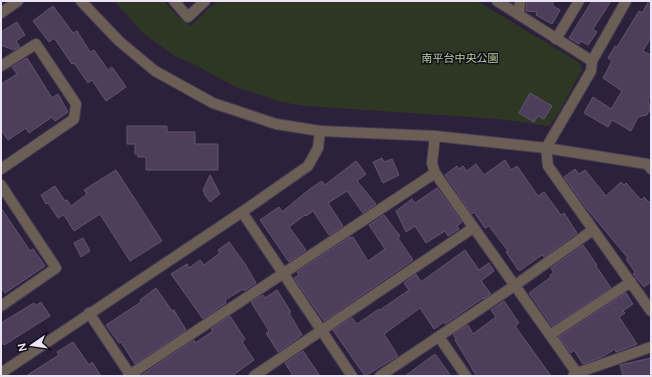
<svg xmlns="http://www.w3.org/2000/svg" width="652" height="377" font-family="Manrope,'Noto Sans JP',sans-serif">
<rect width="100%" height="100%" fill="#2c213b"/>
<!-- green -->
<path fill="#2e3723" d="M114,1H164L176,15L191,26L207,10L218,1H477L580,63L582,70L557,116L549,126L498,119L306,106L281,102L236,87L197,66L173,55L144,34Z"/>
<!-- building -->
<g fill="#4d3e5b" stroke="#635471">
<path d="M527,1H553V6L560,10L552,24L536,15L537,12L526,11Z"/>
<path d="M592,1H611L593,29L597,32L588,45L581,41L579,44L569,38Z"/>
<path d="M649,1H651V37L643,51L651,55V94L648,100L650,109L647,115L638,117L631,131L612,120L608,127L584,113L593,97L611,109L622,91L603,78L612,61L608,58L615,46L617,47L639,11L642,13Z"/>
<path d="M53,6L73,33L77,31L90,52L94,50L108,70L112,67L126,87L106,101L92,80L88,83L74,63L72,64L54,38L49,42L33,21Z"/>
<path d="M17,22L25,35L16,41L20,47L14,50L1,45V32Z"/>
<path d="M27,58L52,98L58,94L68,112L55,121L52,117L29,133L26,128L8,140L1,130V84L17,74L12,67Z"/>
<path d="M530,93L552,106L544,119L538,116L534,122L519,113Z"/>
<path d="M127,126H167V132H195V144H218V170H146V157H138V154H135V144H127Z"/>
<path d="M382,158L384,162L392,159L399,175L383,183L373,162Z"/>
<path d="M505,160L511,170L517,166L538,196L544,192L561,215L564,213L577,233L544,257L542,255L519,271L506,252L508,251L489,226L485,228L476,215L474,212L472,214L445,175L457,166L459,169L463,166L467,171L476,164L484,175Z"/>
<path d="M356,161L366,174L357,181L376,204L363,213L347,191L328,203L343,226L329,235L313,211L306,216L305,215L289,227L306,250L289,262L260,220L279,207L282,212L311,188L322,181L325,185Z"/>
<path d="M575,169L579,174L585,170L606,196L621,182L624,185L626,183L641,200L644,197L651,204V282L644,287L633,274L635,272L626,259L628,258L587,209L564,177Z"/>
<path d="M116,170L162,241L130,261L100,214L74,231L64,215L58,218L48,203L46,204L41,195L55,186L65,201L67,200L71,206L87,194L84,190Z"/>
<path d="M210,175L220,194L210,202L205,195L203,190Z"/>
<path d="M437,188L462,222L457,226L459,229L448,236L445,231L426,243L415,226L406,232L396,211L412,199L415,203Z"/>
<path d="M1,208L30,251L33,249L45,266L5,293L1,287Z"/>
<path d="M384,215L400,236L398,238L413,260L324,321L294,278L299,275L297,272L350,237L351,238L353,237L368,261L385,249L369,225Z"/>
<path d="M83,238L90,251L81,257L74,243Z"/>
<path d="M229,242L245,264L256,283L244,291L243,289L225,300L226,303L223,305L203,319L171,274L187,264L189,268L200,260L204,265L220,253L218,250Z"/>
<path d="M583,245L597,265L596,266L611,288L552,326L529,293L551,277L550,275L554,273L551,268Z"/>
<path d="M465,250L479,270L489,263L494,271L481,281L491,294L483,299V298L445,324L444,322L434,329L420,308L384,334L398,356L365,376L333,330L352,318L357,324L379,309L380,310L409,290L404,283L416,274L421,282Z"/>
<path d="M156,288L172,311L174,310L186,330L135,364L121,342L119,343L106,325L141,302L140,300Z"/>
<path d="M277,290L291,312L289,313L302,335L278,352L266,333L269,331L251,302L263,295L265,298Z"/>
<path d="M626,293L633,304L623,311L625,313L619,317L637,344L616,352L615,349L602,357L583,364L574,350L571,353L559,337Z"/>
<path d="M504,301L519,323L515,326L551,376H477L472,369V368L455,340L456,339L453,334L468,325L473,334L496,317L491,310Z"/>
<path d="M41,302L50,316L4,345L1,340V323L34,303L35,306Z"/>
<path d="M230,316L245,339L242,342L254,360L232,376H142V375L194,340L195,343L213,331L211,329Z"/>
<path d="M73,342L89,365L92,362L101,376H26L59,355L57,352Z"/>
<path d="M303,351L320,376H293L285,363Z"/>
<path d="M435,354L451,376H405Z"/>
<path d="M651,358V376H623L620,365Z"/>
</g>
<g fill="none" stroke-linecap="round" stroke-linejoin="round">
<defs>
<g id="minor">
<path d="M174,1L188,17L205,1"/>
<path d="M497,1L592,61"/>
<path d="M626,1L592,61L591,71L546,148L548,166L651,311"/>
<path d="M519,15L520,1"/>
<path d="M556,39L579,1"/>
<path d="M1,66L36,44L76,104L74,119L1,169"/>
<path d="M435,136L432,163L435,173L579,376"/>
<path d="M1,185L56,268L1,306"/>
<path d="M242,212L352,376"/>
<path d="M89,313L131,376"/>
<path d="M550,335L631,282"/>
<path d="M439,337L466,376"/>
<path d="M128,376L435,173"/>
<path d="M254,376L473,228"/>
<path d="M380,376L514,286L593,230"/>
<path d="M573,376L577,373L651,347"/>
</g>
<g id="tertiary">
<path d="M81,1L119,41L155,71L213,103L276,124L320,131L435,136L546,148L647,164L651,169"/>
<path d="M1,13L18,1"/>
<path d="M1,373L242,212L308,166L318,148L320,131"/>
</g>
</defs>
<!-- minor casing -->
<use href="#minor" stroke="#473c55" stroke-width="12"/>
<!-- tertiary casing -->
<use href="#tertiary" stroke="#473c55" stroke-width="12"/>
<!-- minor -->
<use href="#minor" stroke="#6b5e55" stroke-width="10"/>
<!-- tertiary -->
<use href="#tertiary" stroke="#6b5e55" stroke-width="10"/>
</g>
<g text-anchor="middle" stroke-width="3" stroke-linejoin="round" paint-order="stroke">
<!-- park labels -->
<g font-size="11" fill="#b5d097" stroke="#120e19">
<text x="460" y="62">南平台中央公園</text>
</g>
</g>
<!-- border -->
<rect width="652" height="377" fill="none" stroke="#ece5f6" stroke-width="4"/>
<!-- north arrow -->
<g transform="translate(32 345) rotate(257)" stroke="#120e19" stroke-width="3" paint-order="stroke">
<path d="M0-3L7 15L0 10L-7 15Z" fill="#ece5f6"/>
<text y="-6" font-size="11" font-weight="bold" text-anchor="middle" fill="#ece5f6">N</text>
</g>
</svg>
